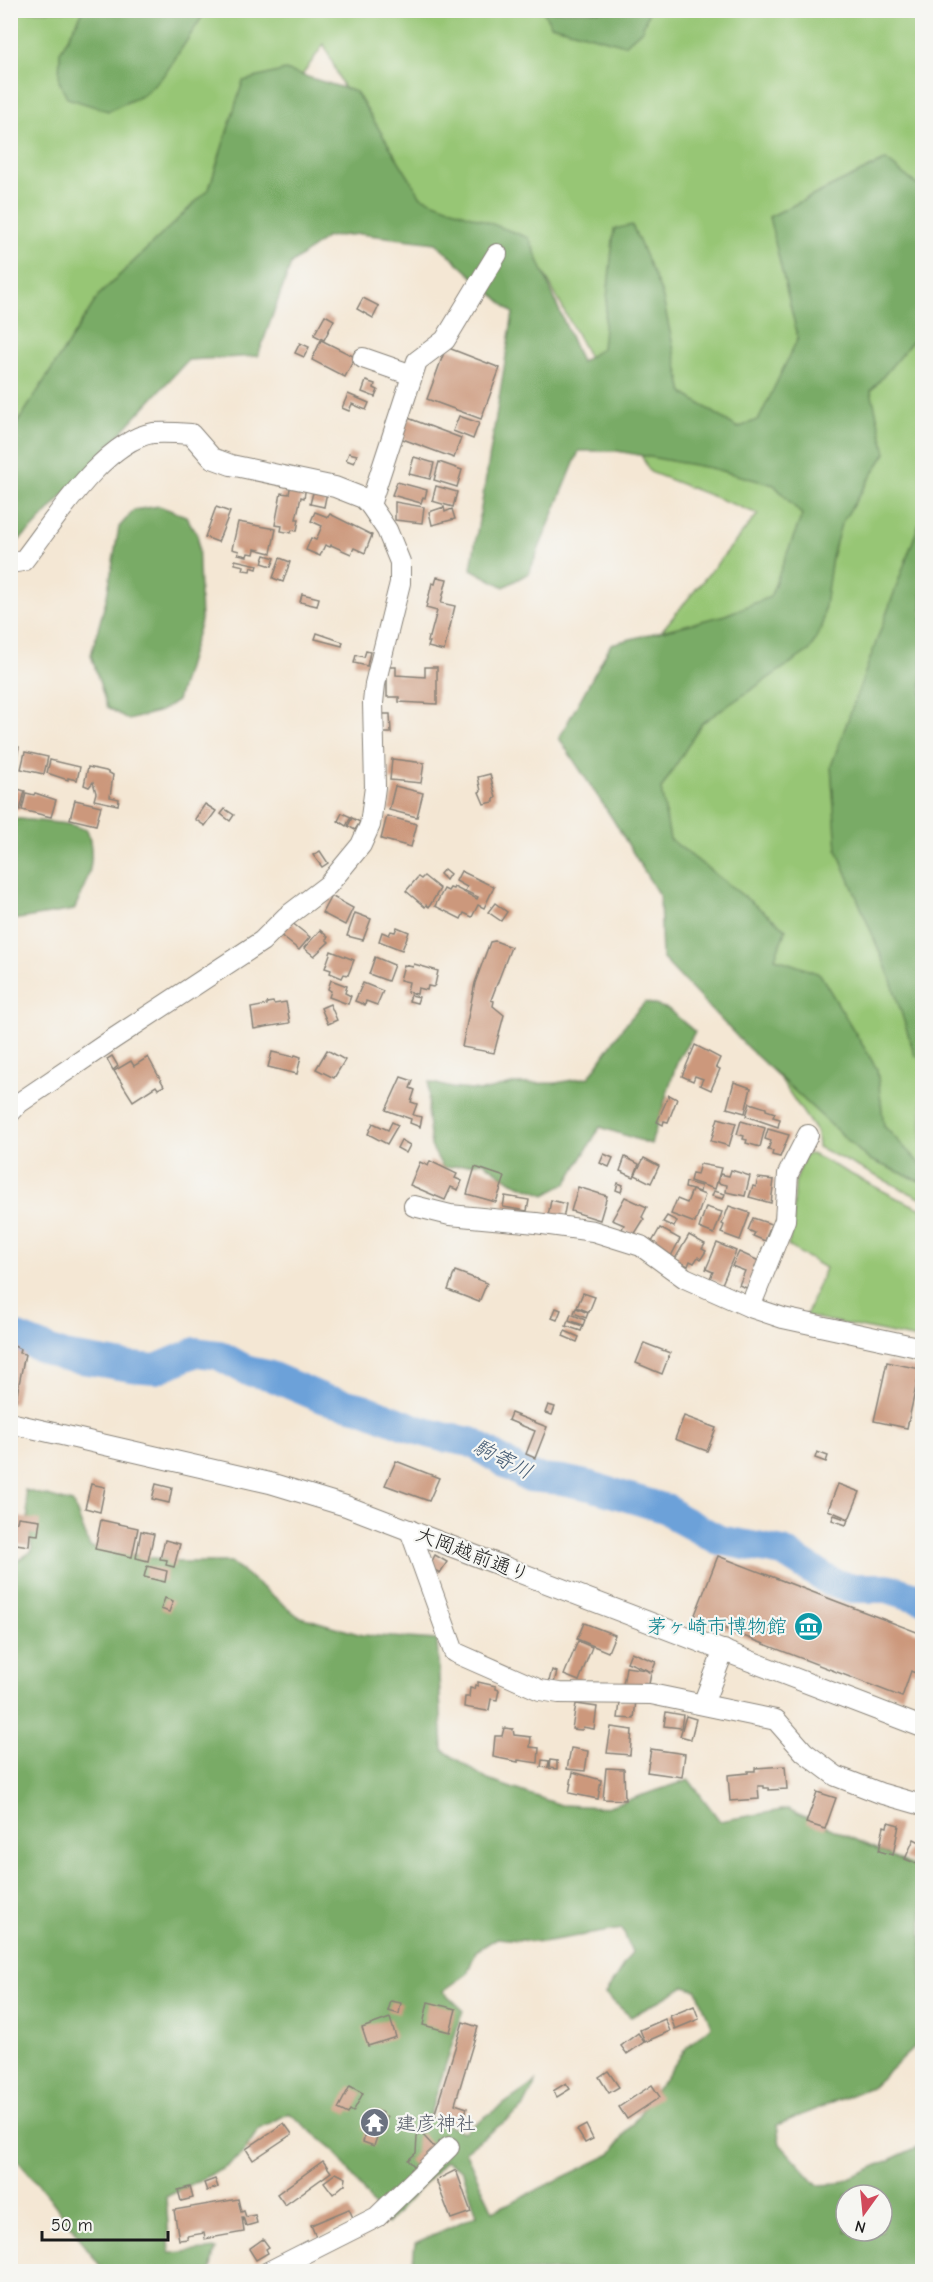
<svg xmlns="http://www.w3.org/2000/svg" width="933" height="2282" font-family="'Comic Neue','Klee One',sans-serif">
<rect width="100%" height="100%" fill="#f6f6f2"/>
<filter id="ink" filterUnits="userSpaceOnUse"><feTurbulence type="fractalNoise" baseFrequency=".0167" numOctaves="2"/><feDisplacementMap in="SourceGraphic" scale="12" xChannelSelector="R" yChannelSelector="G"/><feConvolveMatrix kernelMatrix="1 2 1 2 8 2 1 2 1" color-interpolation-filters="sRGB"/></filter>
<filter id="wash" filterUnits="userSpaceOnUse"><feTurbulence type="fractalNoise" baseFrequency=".008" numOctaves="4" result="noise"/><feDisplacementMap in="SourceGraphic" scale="24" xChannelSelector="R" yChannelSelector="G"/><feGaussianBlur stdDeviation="1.35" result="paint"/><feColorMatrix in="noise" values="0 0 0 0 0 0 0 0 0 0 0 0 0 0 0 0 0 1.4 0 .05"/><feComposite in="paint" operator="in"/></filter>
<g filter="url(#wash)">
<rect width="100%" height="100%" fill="#f4e7d4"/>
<!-- green -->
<g fill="#97c675" stroke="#5a7148" stroke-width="1.5">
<path d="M11,11H922V1199L818,1147L817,1133L752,1038L617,756L630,669L758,514L650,472L545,275L394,201L324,44L189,237L11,499Z"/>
<path d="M812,1154L897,1198L922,1209V1340L806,1316L825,1268L788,1246L793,1228L795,1183L805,1155Z"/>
</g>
<!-- forest -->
<g fill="#79ab66" stroke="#4a6441" stroke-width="1.5" fill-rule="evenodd">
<path d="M83,11V10L206,11L165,74L143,95L108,111L67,98L59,81L60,52Z"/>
<path d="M543,11H649L642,30L625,45L551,25Z"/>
<path d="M285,70L356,92L421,197L529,238L581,362L602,348L614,229L632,225L662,294L683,393L738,428L759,419L798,338L769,217L886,160L922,189V310L915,338L871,391L886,453L841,524L832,557L822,626L810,650L702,723L661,789L670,839L786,929L775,958L820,974L877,1069L884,1126L922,1166V1182L868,1159L748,1048L662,958L660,897L612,818L559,738L611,644L725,615L770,597L802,515L774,485L710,468L617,451H579L529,573L504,587L471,569L513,313L436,243L360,234L327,237L291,264L258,356L188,360L33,528L11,547V433L99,295L209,189L243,81Z"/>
<path d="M159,506L186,516L198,536L201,621L177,701L161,711L129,720L107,707L91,655L107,596L119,527L134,510Z"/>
<path d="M922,516V1059L915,1056L890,977L837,850L831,766Z"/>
<path d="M11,818L68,824L87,830C98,861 87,881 74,910L13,920L11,925Z"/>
<path d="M645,1002L668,1009L695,1032L678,1059L651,1144L600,1127L567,1183L545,1195L512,1182L483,1162L443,1168L431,1146L428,1118L429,1082L452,1088L482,1091L512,1084L556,1083L589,1077L623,1027Z"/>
<path d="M25,1490L73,1503L90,1547L179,1562H231L298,1616L362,1635L437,1640L443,1750L488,1780L561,1805L606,1807L689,1780L720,1821L788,1809L922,1870V2040L873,2086L777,2125L780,2144L817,2185L836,2184L922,2145V2271H412L415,2243L477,2215L462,2169L445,2161L387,2224L333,2149L289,2113L258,2130L243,2153L226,2167L166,2197L170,2253L216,2249L211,2271H104L49,2197L11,2153L10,1566L32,1551ZM622,1929L632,1952L605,1994L631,2017L685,1986L697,1990L711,2026L687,2047L611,2154L493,2211L465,2151L523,2108L536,2082L463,2132L429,2117L463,2010L443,1991L467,1974L476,1951L497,1938L542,1942ZM846,2195H882V2231H846Z"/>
</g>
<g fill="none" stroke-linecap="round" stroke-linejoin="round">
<!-- river -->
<path stroke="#6ca1d9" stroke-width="30" d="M10,1335L63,1356L131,1367L156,1369L196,1352L219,1355L248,1371L268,1375L324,1399L363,1408L418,1430L443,1437L471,1442L528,1477L562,1480L590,1486L667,1509L678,1518L719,1540L783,1552L831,1582L851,1588H887L922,1599"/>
</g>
<g id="blocks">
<!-- building -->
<g fill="#cc987c">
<path d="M363,298L379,306L373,318L357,309Z"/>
<path d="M325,315L334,320L324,340L314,335Z"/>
<path d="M321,340L355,357L345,377L312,360Z"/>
<path d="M300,343L309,347L304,357L295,353Z"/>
<path d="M446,347L500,368L481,419L427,399Z"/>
<path d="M366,381L375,384L374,388L378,390L375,397L362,392Z"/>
<path d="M348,394L369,403L366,410L352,404L349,411L342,408Z"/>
<path d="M459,416L479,423L473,439L453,431Z"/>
<path d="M408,418L461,438L454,458L400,438Z"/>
<path d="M349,453L357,455L354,463L346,460Z"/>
<path d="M414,457L434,463L430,479L409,474Z"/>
<path d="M439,462L462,470L457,487L434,480Z"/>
<path d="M397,482L427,490L425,498L423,497L421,503L392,495Z"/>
<path d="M291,483L306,486L304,498L301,497L296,519H299L297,531L292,530L291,533L281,531L282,526L275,525L281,493L289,494Z"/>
<path d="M436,486L457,492L453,507L432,501Z"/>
<path d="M314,489L327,492L324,507L310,504Z"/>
<path d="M395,502L424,507L422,523L395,520Z"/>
<path d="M216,507L230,512L218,542L205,537Z"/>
<path d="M444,507L445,512L452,509L455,519L432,525L429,512Z"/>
<path d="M315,512L328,517L330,514L372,535L365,553L354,548L351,554L331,545L330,547L325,545L320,556L306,550L311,538L316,540L322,526L311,521Z"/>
<path d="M238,522L276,529L271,553L255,549L254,554L248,553L247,556L238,554L239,551L232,549Z"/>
<path d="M265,555L275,558L272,566L262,563Z"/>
<path d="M280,558L290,562L283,582L273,578Z"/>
<path d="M235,560L258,565L257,569L251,567L250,571L243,570L244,566L235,564Z"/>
<path d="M437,577L447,579L441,603L455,606L444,651L428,647L430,642H427L428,637H430L437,611L426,608L432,583L435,584Z"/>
<path d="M302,594L319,598L317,606L300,602Z"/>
<path d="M317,633L343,642L342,646L315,639Z"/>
<path d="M366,651L370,652L367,666L354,663L356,655L364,657Z"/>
<path d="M387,667H396V675L425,677V667H437V704L399,702V697H387V680H384Z"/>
<path d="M383,714H390L391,733H383Z"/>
<path d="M10,745L19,747L17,756L10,755Z"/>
<path d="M25,752L48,757L44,774L21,769Z"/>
<path d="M392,759L424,763L421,783L390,780Z"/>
<path d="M50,760L80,767L77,780L68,778V780L47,773Z"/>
<path d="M88,767L106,771L113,775L110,797L119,799L118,805L94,800L96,793L93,782L89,787L84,785Z"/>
<path d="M490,774L496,798L494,799V802L484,804L479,792L481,791L478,777Z"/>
<path d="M395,786L423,793L417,817L389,810Z"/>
<path d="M10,787L25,791L20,810L10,808Z"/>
<path d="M26,793L34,795L35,793L56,800L51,817L22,810Z"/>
<path d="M75,800L101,806L96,825L70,819Z"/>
<path d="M205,804L216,811L205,826L195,819Z"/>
<path d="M225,809L234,815L230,821L221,814Z"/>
<path d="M342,813L351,817L346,826L338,821Z"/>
<path d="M387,816L417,824L411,847L381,839Z"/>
<path d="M352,818L360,822L355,830L348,826Z"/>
<path d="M320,851L328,863L322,867L313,855Z"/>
<path d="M444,869L450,874L446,880L440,874Z"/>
<path d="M461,871L494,887L484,908L478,905L472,917L464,913L461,919L435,906L444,889L448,891L450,888L453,889L454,887L477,899L478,897L465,891L467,887L456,881Z"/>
<path d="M424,876L440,889L429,907L426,905L425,907L406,891L418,877L421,879Z"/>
<path d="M331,896L353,908L345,925L322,913Z"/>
<path d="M495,903L507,912L501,921L488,912Z"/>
<path d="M355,913L371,919L363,940L347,936Z"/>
<path d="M291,922L310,937L299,950L280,935Z"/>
<path d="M397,927L409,932L402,950L379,941L382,932L389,935L391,931L395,932Z"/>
<path d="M320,930L328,937L326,939L329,942L314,956L304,948Z"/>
<path d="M495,941L511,947L491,1000L494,1001L493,1006L504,1015L494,1053L462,1047L475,983L490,942Z"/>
<path d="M331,951L354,960L348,975L344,974L342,978L330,973L331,970L325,968Z"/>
<path d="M375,957L394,965L388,981L369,974Z"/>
<path d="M414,964L438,971L435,985L433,987L428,986L427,990L418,988L417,994L407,992L409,982L400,980L404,965L413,967Z"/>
<path d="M331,980L347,986L345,993L351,996L348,1004L329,997L331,991L328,989Z"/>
<path d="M363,983L383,991L377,1005L366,1001L365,1005L355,1001Z"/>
<path d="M411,995L419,997L417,1003L409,1001Z"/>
<path d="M273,1002L274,1004L286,1002L290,1023L254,1029L251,1008L267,1005V1003Z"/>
<path d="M330,1004L337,1020L328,1024L321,1008Z"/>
<path d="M695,1045L720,1058L716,1067L720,1069L711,1090L700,1085L703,1079L695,1076L693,1081L682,1076Z"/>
<path d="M327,1050L345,1060L334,1078L316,1069Z"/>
<path d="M272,1052L294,1057L295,1055L301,1057L297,1074L268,1067Z"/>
<path d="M112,1056L118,1066L113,1070L107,1059Z"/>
<path d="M148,1057L164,1086L158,1089L156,1086L133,1101L114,1071L131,1061L134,1066Z"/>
<path d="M401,1077L413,1081L410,1088L415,1090L411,1102L417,1104L413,1115L422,1117L420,1127L410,1123L411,1119L386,1110Z"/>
<path d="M734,1082L751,1088L745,1113L727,1108Z"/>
<path d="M669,1095L677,1099L668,1122L664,1121L663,1125L657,1122Z"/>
<path d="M750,1103L766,1108V1110L775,1113L773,1117L780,1119L778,1127L746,1116Z"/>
<path d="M718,1118L736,1123L729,1146L711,1141Z"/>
<path d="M741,1121L765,1128L760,1147L746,1143L747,1140L743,1139L744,1136L737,1134Z"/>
<path d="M392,1122L398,1125L387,1144L368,1134L373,1123L388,1130Z"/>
<path d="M768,1129L789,1135L780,1157L772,1155L773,1151L768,1150L771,1141L765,1139Z"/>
<path d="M401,1140L410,1145L406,1153L397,1148Z"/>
<path d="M604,1154L613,1158L609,1167L600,1163Z"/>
<path d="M625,1157L639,1164L634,1177L620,1171Z"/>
<path d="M644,1158L659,1166L651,1183L635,1175Z"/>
<path d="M430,1161L457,1174L455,1178L462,1181L458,1190L451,1187L445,1200L410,1185L420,1162L428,1166Z"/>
<path d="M700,1164L721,1168L715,1189L690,1181L692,1173L697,1174Z"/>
<path d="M475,1167L505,1177L496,1202L467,1194Z"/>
<path d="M731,1170L750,1176L745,1196L726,1192L727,1185L718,1183L720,1174L729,1176Z"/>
<path d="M758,1178L774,1180L771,1203L749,1197L753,1186L756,1187Z"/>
<path d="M686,1182L701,1186L700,1192L685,1188Z"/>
<path d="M618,1183L623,1185L621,1192L616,1190Z"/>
<path d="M578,1187L607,1196L600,1220L571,1211Z"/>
<path d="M692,1190L705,1195L695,1223L671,1214L677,1199L687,1203Z"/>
<path d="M714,1191L725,1194L723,1199L712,1196Z"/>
<path d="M505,1196L529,1200L527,1211L503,1207Z"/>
<path d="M625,1197L647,1207L642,1217L644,1219L634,1235L622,1229L624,1225L612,1220Z"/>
<path d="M551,1200L566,1204L563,1219L548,1216Z"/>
<path d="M729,1206L750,1213L740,1240L721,1233L724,1225L722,1224Z"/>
<path d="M706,1207L722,1212L714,1234L699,1228Z"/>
<path d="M667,1216L677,1221L674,1227L663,1222Z"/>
<path d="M753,1218L771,1224L765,1241L753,1236L755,1233L748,1230Z"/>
<path d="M660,1228L680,1239L670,1258L652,1248L655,1243L652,1242Z"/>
<path d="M689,1235L705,1244L702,1249L706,1251L701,1259L698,1257L694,1263L690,1261L688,1266L675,1259Z"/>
<path d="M717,1243L736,1251L722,1284L710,1278L713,1272L706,1269Z"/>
<path d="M739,1252L759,1261L749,1289L739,1285L745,1271L732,1266Z"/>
<path d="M455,1271L487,1283L479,1302L448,1290Z"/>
<path d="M583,1293L595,1297L589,1312L577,1307Z"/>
<path d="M556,1308L561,1310L557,1320L552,1318Z"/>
<path d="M576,1308L588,1313L586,1318L574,1313Z"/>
<path d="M571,1314L585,1320L583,1325L569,1320Z"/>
<path d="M568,1321L583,1326L581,1331L566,1326Z"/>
<path d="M565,1331L579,1337L577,1342L563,1336Z"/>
<path d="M644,1343L670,1353L662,1374L636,1363Z"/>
<path d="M10,1344L20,1349L19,1353L25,1354L15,1404L10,1403Z"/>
<path d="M887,1362L920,1369L907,1428L874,1421Z"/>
<path d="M548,1405L555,1407L552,1415L545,1413Z"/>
<path d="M511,1413L547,1427L535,1458L526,1454L535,1431L508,1420Z"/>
<path d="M684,1416L716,1428L707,1451L675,1439Z"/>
<path d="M817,1452L828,1456L826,1462L815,1458Z"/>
<path d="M396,1461L439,1478L429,1501L385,1485Z"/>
<path d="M91,1484L105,1487L100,1512L85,1508Z"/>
<path d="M156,1484L172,1488L169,1503L152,1499Z"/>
<path d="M838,1484L860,1492L849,1519L828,1510Z"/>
<path d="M834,1515L848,1520L846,1525L832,1520Z"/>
<path d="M18,1517L40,1520L38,1535L30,1534L29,1546L10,1543V1521L17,1522Z"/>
<path d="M101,1520L138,1528L132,1557L95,1549Z"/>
<path d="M141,1531L154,1534L148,1561L136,1558Z"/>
<path d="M165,1540L180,1544L174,1567L166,1565L167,1560L160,1559Z"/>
<path d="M435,1555L447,1562L440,1573L429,1567Z"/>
<path d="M718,1556L922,1634V1643L917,1658L921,1659L915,1673L911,1671L902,1697L694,1617Z"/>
<path d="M147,1566L167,1571L165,1582L144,1577Z"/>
<path d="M165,1598L173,1601L169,1612L161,1609Z"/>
<path d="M584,1623L615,1635L608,1652L577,1639Z"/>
<path d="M578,1641L592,1647L579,1681L564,1675Z"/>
<path d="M631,1652L656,1662L652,1672L627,1662Z"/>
<path d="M626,1667L646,1670L651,1674L648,1689L623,1685Z"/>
<path d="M552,1670L557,1672L554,1683L549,1681Z"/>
<path d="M478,1682L496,1686V1689L499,1690L497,1700L491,1699L489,1710L487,1711L464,1707L465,1697H469L470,1688L474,1689L475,1685L478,1686Z"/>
<path d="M636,1700L634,1719L618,1718L620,1703Z"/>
<path d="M576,1704L597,1707L594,1729L583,1727L582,1730L572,1729Z"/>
<path d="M666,1712L683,1715L681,1728L664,1726Z"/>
<path d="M686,1716L696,1719L691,1739L680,1736Z"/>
<path d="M611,1727L632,1730L630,1755L607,1753Z"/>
<path d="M504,1728L513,1729L514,1735L531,1737L530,1747L539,1748L538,1763L518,1760V1762L493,1757L495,1736H502Z"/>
<path d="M571,1748L588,1751L585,1771L567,1769Z"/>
<path d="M651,1749L685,1754L682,1777L647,1772Z"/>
<path d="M542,1760L549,1761L548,1768L541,1767Z"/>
<path d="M550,1760L557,1761V1769L549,1768Z"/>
<path d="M785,1766L787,1789L769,1790V1788H764V1786H758L759,1799L730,1801L728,1775L748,1773V1771H755V1768Z"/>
<path d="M606,1768L624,1769L625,1800L603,1799Z"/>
<path d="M573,1772L601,1780L598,1799L569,1793Z"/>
<path d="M817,1792L836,1798L825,1829L806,1823Z"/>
<path d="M888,1822L899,1825L893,1855L879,1851L884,1826L887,1827Z"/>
<path d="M914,1839L922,1843V1866L905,1859Z"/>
<path d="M391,2001L401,2003L399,2014L388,2011Z"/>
<path d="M428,2002L456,2009L450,2032L423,2025Z"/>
<path d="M694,2006L699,2019L675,2029L670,2016Z"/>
<path d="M390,2018L396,2037L368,2046L362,2028Z"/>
<path d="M665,2019L670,2031L645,2042L640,2030Z"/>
<path d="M463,2022L478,2027L455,2104L467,2108L462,2124L434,2116Z"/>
<path d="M638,2033L644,2042L627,2054L621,2046Z"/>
<path d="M608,2071L619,2087L609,2093L599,2077Z"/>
<path d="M566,2083L570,2089L557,2097L553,2091Z"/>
<path d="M652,2085L660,2097L627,2119L619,2107Z"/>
<path d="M350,2086L363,2093L353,2112L350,2110L348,2114L338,2109Z"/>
<path d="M373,2110L383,2113L382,2116L387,2117L382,2136L378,2134L374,2146L363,2142L366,2131L362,2130L367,2112L372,2113Z"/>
<path d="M284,2123L292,2134L253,2160L246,2149Z"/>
<path d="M586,2125L593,2139L585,2143L577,2130Z"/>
<path d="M421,2133L435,2148L415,2167L408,2160L416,2153L417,2137Z"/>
<path d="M323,2161L331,2172L285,2205L277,2194Z"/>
<path d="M456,2170L471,2212L451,2219L436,2180Z"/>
<path d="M336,2173L346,2178L345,2184L333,2194L324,2182Z"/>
<path d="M215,2179L218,2187L207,2191L204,2183Z"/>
<path d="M190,2187L193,2198L181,2201L178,2190Z"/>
<path d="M238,2199L241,2212L244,2211L246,2217L255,2215L257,2223L246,2226L243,2217H242L244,2232L205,2239L204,2233L187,2236L188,2239L179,2240L174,2210Z"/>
<path d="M349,2209L354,2220L316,2237L311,2225Z"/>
<path d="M263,2239L269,2247L266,2249L268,2253L256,2260L249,2249Z"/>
</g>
</g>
</g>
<g filter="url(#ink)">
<use href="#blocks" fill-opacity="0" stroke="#888278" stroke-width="1.5"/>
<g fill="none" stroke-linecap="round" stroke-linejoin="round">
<defs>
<g id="minor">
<path d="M363,358L412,375"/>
<path d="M370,505L417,361L445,340L497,254"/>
<path d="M10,563L23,561C53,523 103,441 153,433C165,432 179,433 191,434L212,458L231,465L335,487L363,498L370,505L387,530L400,562V583L375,684L373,703L375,787L370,825L361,845L328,885L286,917L262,941L113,1039L19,1103L10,1113"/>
<path d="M414,1206L450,1215L536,1223L593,1231L641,1246L685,1278L750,1307L783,1318L922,1348"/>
<path d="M750,1307L785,1220L788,1174L808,1135"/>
<path d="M10,1423L270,1483L346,1506L922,1727"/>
<path d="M410,1530L454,1652L540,1690L559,1693L651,1694L776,1720L804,1752L836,1776L880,1793L922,1805"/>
<path d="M703,1704L724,1650"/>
<path d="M268,2272L377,2217L449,2147"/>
</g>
</defs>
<!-- minor casing -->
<use href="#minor" stroke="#888278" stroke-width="22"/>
<!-- minor -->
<use href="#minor" stroke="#fff" stroke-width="20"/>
</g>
</g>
<!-- icons -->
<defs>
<symbol id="museum-disc" viewBox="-11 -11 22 22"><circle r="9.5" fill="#0f9aa8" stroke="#f6f6f2"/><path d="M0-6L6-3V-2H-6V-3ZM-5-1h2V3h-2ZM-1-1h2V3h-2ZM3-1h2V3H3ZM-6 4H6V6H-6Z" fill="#fff"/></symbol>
<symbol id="temple-disc" viewBox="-11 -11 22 22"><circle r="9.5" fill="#6b7280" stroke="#f6f6f2"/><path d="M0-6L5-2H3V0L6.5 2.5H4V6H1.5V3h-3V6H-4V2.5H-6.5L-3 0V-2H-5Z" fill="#fff"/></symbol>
</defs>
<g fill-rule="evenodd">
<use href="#museum-disc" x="792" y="1610" width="33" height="33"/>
<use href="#temple-disc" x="358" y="2106" width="33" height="33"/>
</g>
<g text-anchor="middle" stroke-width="4.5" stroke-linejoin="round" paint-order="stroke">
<!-- street labels -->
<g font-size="20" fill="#1c1c1c" stroke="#f6f6f2">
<text transform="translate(473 1554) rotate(21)" y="7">大岡越前通り</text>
</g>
<!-- culture labels -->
<g font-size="20" fill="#0d838f" stroke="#f6f6f2" text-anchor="end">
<text x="787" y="1633">茅ヶ崎市博物館</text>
</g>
<!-- worship labels -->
<g font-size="20" fill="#5b616d" stroke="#f6f6f2" text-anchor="start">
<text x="396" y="2130">建彦神社</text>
</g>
<!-- water labels -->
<g font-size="21" font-style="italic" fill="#405871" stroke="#f6f6f2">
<text transform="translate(503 1459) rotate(27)" y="7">駒寄川</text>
</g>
</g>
<!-- margin -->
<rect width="933" height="2282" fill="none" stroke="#f6f6f2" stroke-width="36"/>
<!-- north arrow -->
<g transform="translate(864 2213) rotate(195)"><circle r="28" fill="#f6f6f2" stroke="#9f9f9c" stroke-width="1.5"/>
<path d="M0-4.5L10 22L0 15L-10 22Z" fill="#d1495b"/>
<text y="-9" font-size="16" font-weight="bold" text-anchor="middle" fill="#1c1c1c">N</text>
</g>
<!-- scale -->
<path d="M42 2231v9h126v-9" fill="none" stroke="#1c1c1c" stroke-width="3"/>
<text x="51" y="2231" font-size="18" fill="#1c1c1c" stroke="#f6f6f2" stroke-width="4.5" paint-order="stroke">50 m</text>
</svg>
